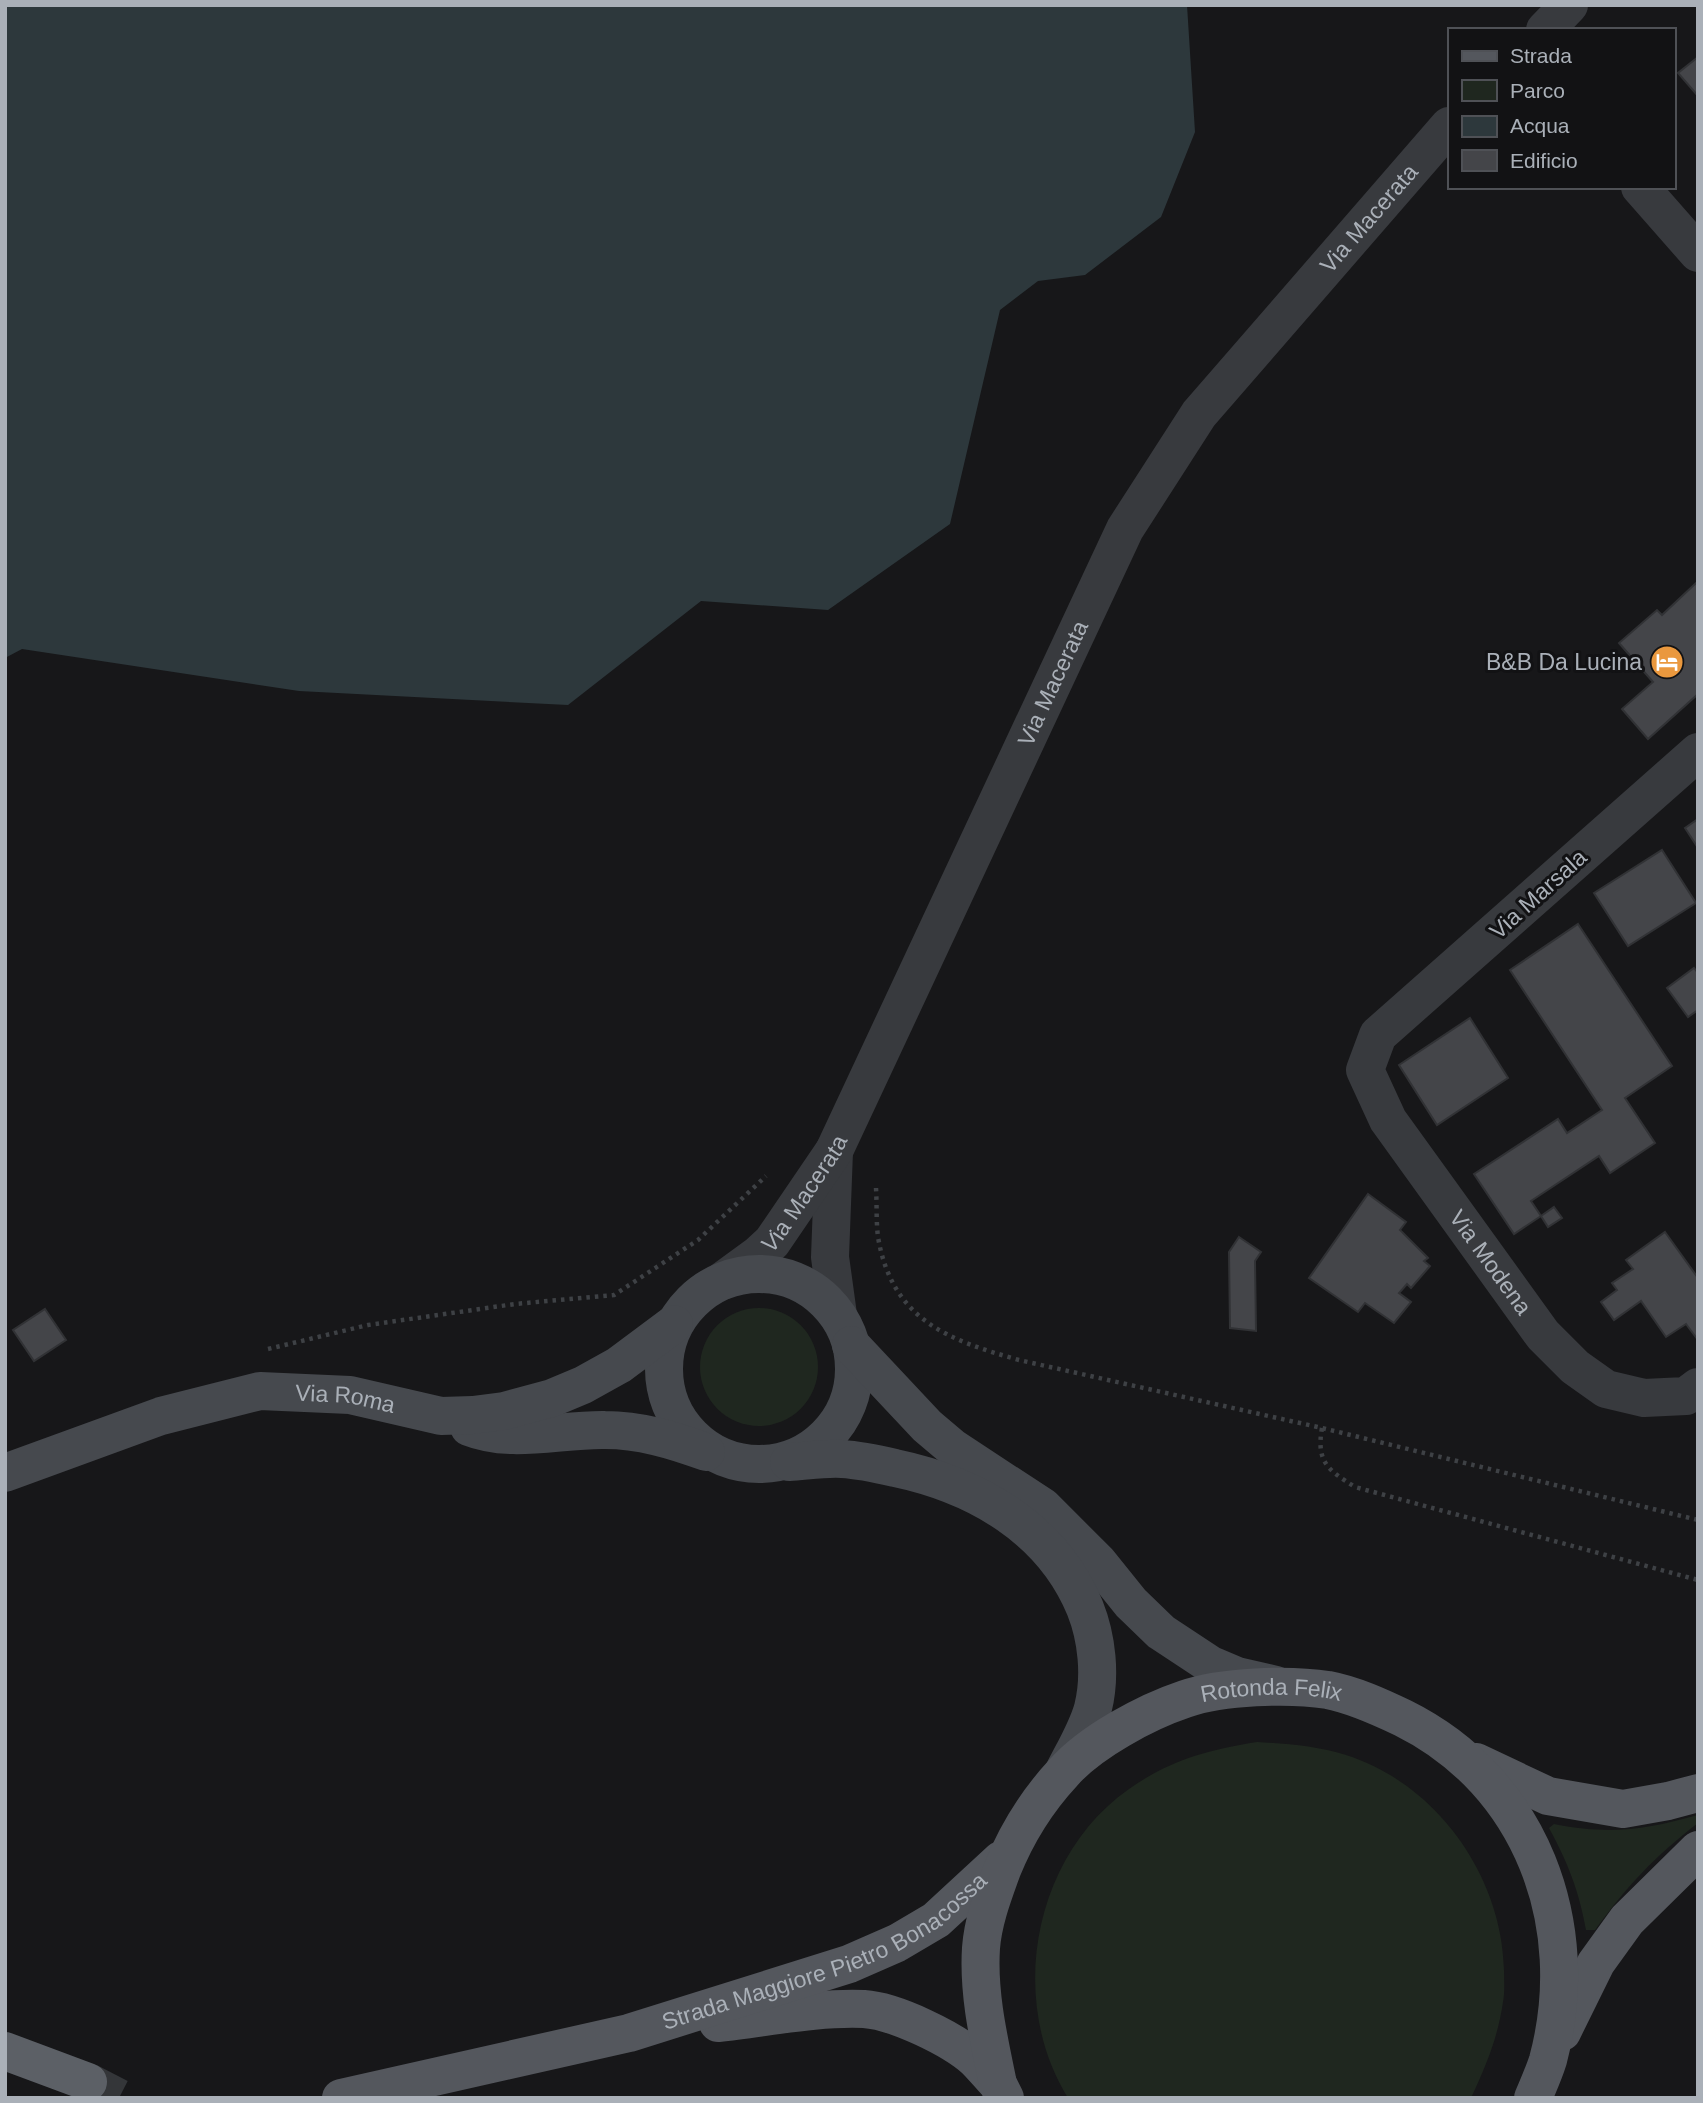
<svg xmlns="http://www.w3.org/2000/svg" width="1703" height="2103" font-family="Arial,sans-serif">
<rect width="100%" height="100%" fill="#171719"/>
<!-- green -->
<g fill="#1f271f">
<circle cx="759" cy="1367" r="59"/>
<path d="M1257,1742C1288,1744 1317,1746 1346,1755C1437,1784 1502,1876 1504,1970C1504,1980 1505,1992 1503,2002C1498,2037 1486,2066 1471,2098H1068C1007,2000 1033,1856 1129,1789C1170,1760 1208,1750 1257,1742Z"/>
<path d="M1698,1815V1823C1654,1857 1628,1885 1595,1930H1586C1579,1891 1568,1863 1549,1828L1554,1824C1610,1835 1644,1830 1698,1815Z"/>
</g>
<!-- water -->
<path fill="#2d383c" d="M5,5H1187L1195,132L1161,217L1085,275L1038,281L1000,310L950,524L828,610L701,601L568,705L299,691L22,649L5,658Z"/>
<!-- building -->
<g fill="#444549" stroke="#313235" stroke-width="2">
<path d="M1698,57V96L1678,73Z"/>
<path d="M1696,583L1698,586V694L1648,739L1622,709L1653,682L1619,643L1657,610L1662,615Z"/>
<path d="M1698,819V848L1685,828Z"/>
<path d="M1662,850L1696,903L1628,946L1594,893Z"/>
<path d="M1578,924L1672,1066L1625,1098L1655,1143L1610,1173L1599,1156L1531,1201L1541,1216L1514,1234L1474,1174L1558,1119L1567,1133L1602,1110L1510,970Z"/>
<path d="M1694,968L1698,973V1010L1688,1017L1667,988Z"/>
<path d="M1470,1018L1508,1078L1437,1125L1399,1065Z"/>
<path d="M1368,1194L1406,1222L1400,1230L1428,1258L1424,1261L1430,1266L1411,1288L1407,1284L1399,1293L1411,1302L1394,1323L1365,1303L1358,1312L1309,1278Z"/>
<path d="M1554,1207L1562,1218L1548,1227L1541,1216Z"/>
<path d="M1665,1232L1698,1278V1340L1686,1324L1666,1337L1641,1301L1614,1320L1601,1302L1617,1290L1612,1283L1633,1269L1626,1260Z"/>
<path d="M1239,1237L1261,1252L1255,1261L1256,1331L1230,1328L1229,1252Z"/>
<path d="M45,1309L66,1340L34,1361L13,1330Z"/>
</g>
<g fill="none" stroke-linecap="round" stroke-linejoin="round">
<!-- trunk-tunnel -->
<path stroke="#343639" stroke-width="38" stroke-dasharray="38 19" stroke-linecap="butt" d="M88,2082L119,2098"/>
<!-- path -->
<g stroke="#3e4145" stroke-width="4.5" stroke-dasharray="3.5 5" stroke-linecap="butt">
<path d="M876,1188C877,1204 876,1221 878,1237C892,1320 948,1340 1019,1360L1322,1428L1698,1520"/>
<path d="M268,1349L368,1325L515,1304L614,1295L698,1240L766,1176"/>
<path d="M1322,1428C1316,1462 1328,1470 1355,1487L1698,1580"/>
</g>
<!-- minor -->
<g stroke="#383a3e" stroke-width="38">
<path d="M1545,30L1569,5"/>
<path d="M1640,187L1698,253"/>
<path id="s1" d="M1698,752L1378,1035L1365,1070L1388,1120L1543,1335L1575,1367L1606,1389L1644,1398L1686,1396L1698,1387"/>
<path d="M834,1151L830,1257L838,1315"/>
<path id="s2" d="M722,1281L759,1254L772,1242L834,1151L1125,529L1199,414L1449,126"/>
</g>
<!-- secondary -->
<g stroke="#46494e" stroke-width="38">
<circle cx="759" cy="1369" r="95"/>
<path d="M851,1345L927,1426L953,1448L1043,1507L1098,1562L1131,1603L1161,1632L1211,1665L1237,1676L1276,1685"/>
<path d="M469,1427C512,1444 560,1429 605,1430C640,1430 673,1440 706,1452"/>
<path d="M789,1462C806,1461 825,1458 842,1459C860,1460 878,1464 895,1468C976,1485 1052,1528 1085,1608C1097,1638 1101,1676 1093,1708C1087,1730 1074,1751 1064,1771"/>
<path id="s3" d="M5,1473L161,1416L260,1391L350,1395L441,1416L473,1415L504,1411L552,1398L583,1385L619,1365L674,1324"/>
</g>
<!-- primary -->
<g stroke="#54575d" stroke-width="38">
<path d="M1476,1762L1548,1796L1623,1809L1668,1801L1698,1793"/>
<path d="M718,2023C766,2018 816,2007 864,2009C895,2011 953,2039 976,2060C984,2068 991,2077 998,2084"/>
<path d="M1562,2032L1596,1963L1627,1920L1698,1850"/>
<path id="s4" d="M341,2098L629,2033L849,1964L897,1943L936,1920L1001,1860"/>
<path id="s5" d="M1005,2098L998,2084C989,2040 978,1994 981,1948C983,1921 993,1895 1002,1870C1016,1835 1037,1801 1063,1773C1090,1742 1146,1712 1185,1699C1222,1686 1289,1684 1328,1690C1354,1695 1380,1707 1403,1718C1532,1782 1584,1925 1548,2060C1544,2073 1538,2086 1533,2098"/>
</g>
<!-- trunk -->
<path stroke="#5c6066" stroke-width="38" d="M5,2051L88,2082"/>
</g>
<!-- icons -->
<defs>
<symbol id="hotel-disc" viewBox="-11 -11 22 22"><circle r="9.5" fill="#ea983e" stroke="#121214"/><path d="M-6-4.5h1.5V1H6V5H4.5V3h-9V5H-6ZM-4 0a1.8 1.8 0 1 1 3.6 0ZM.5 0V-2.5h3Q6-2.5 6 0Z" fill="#fff"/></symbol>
</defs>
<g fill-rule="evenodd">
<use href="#hotel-disc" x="1648" y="643" width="38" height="38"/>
</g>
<g text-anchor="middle" stroke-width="6" stroke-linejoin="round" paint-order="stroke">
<!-- street labels -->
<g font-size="23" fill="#aab0b8" stroke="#121214">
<text dy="8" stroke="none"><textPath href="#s2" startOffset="1256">Via Macerata</textPath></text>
<text dy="8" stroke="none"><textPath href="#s2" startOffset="690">Via Macerata</textPath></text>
<text transform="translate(1538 894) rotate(-42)" y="8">Via Marsala</text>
<text dy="8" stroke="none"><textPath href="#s2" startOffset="122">Via Macerata</textPath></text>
<text dy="8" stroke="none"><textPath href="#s1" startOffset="695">Via Modena</textPath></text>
<text dy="8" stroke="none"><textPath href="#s3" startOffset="354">Via Roma</textPath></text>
<text dy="8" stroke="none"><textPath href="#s5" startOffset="581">Rotonda Felix</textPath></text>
<text dy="8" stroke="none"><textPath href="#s4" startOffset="509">Strada Maggiore Pietro Bonacossa</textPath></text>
</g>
<!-- poi labels -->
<g font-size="23" fill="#aab0b8" stroke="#121214" text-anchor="end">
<text x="1642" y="670">B&amp;B Da Lucina</text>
</g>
</g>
<!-- border -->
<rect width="1703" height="2103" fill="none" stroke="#aab0b8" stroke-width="14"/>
<!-- legend -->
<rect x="1448" y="28" width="228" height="161" fill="#121214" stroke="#4f5156" stroke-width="2"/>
<rect x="1462" y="51" width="35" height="10" fill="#54575d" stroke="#4f5156" stroke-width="2"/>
<text x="1510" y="63" font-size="21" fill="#aab0b8">Strada</text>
<rect x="1462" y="80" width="35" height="21" fill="#1f271f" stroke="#4f5156" stroke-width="2"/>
<text x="1510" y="98" font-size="21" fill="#aab0b8">Parco</text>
<rect x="1462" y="116" width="35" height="21" fill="#2d383c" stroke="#4f5156" stroke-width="2"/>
<text x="1510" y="133" font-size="21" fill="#aab0b8">Acqua</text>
<rect x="1462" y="150" width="35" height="21" fill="#444549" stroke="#4f5156" stroke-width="2"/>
<text x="1510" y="168" font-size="21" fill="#aab0b8">Edificio</text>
</svg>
